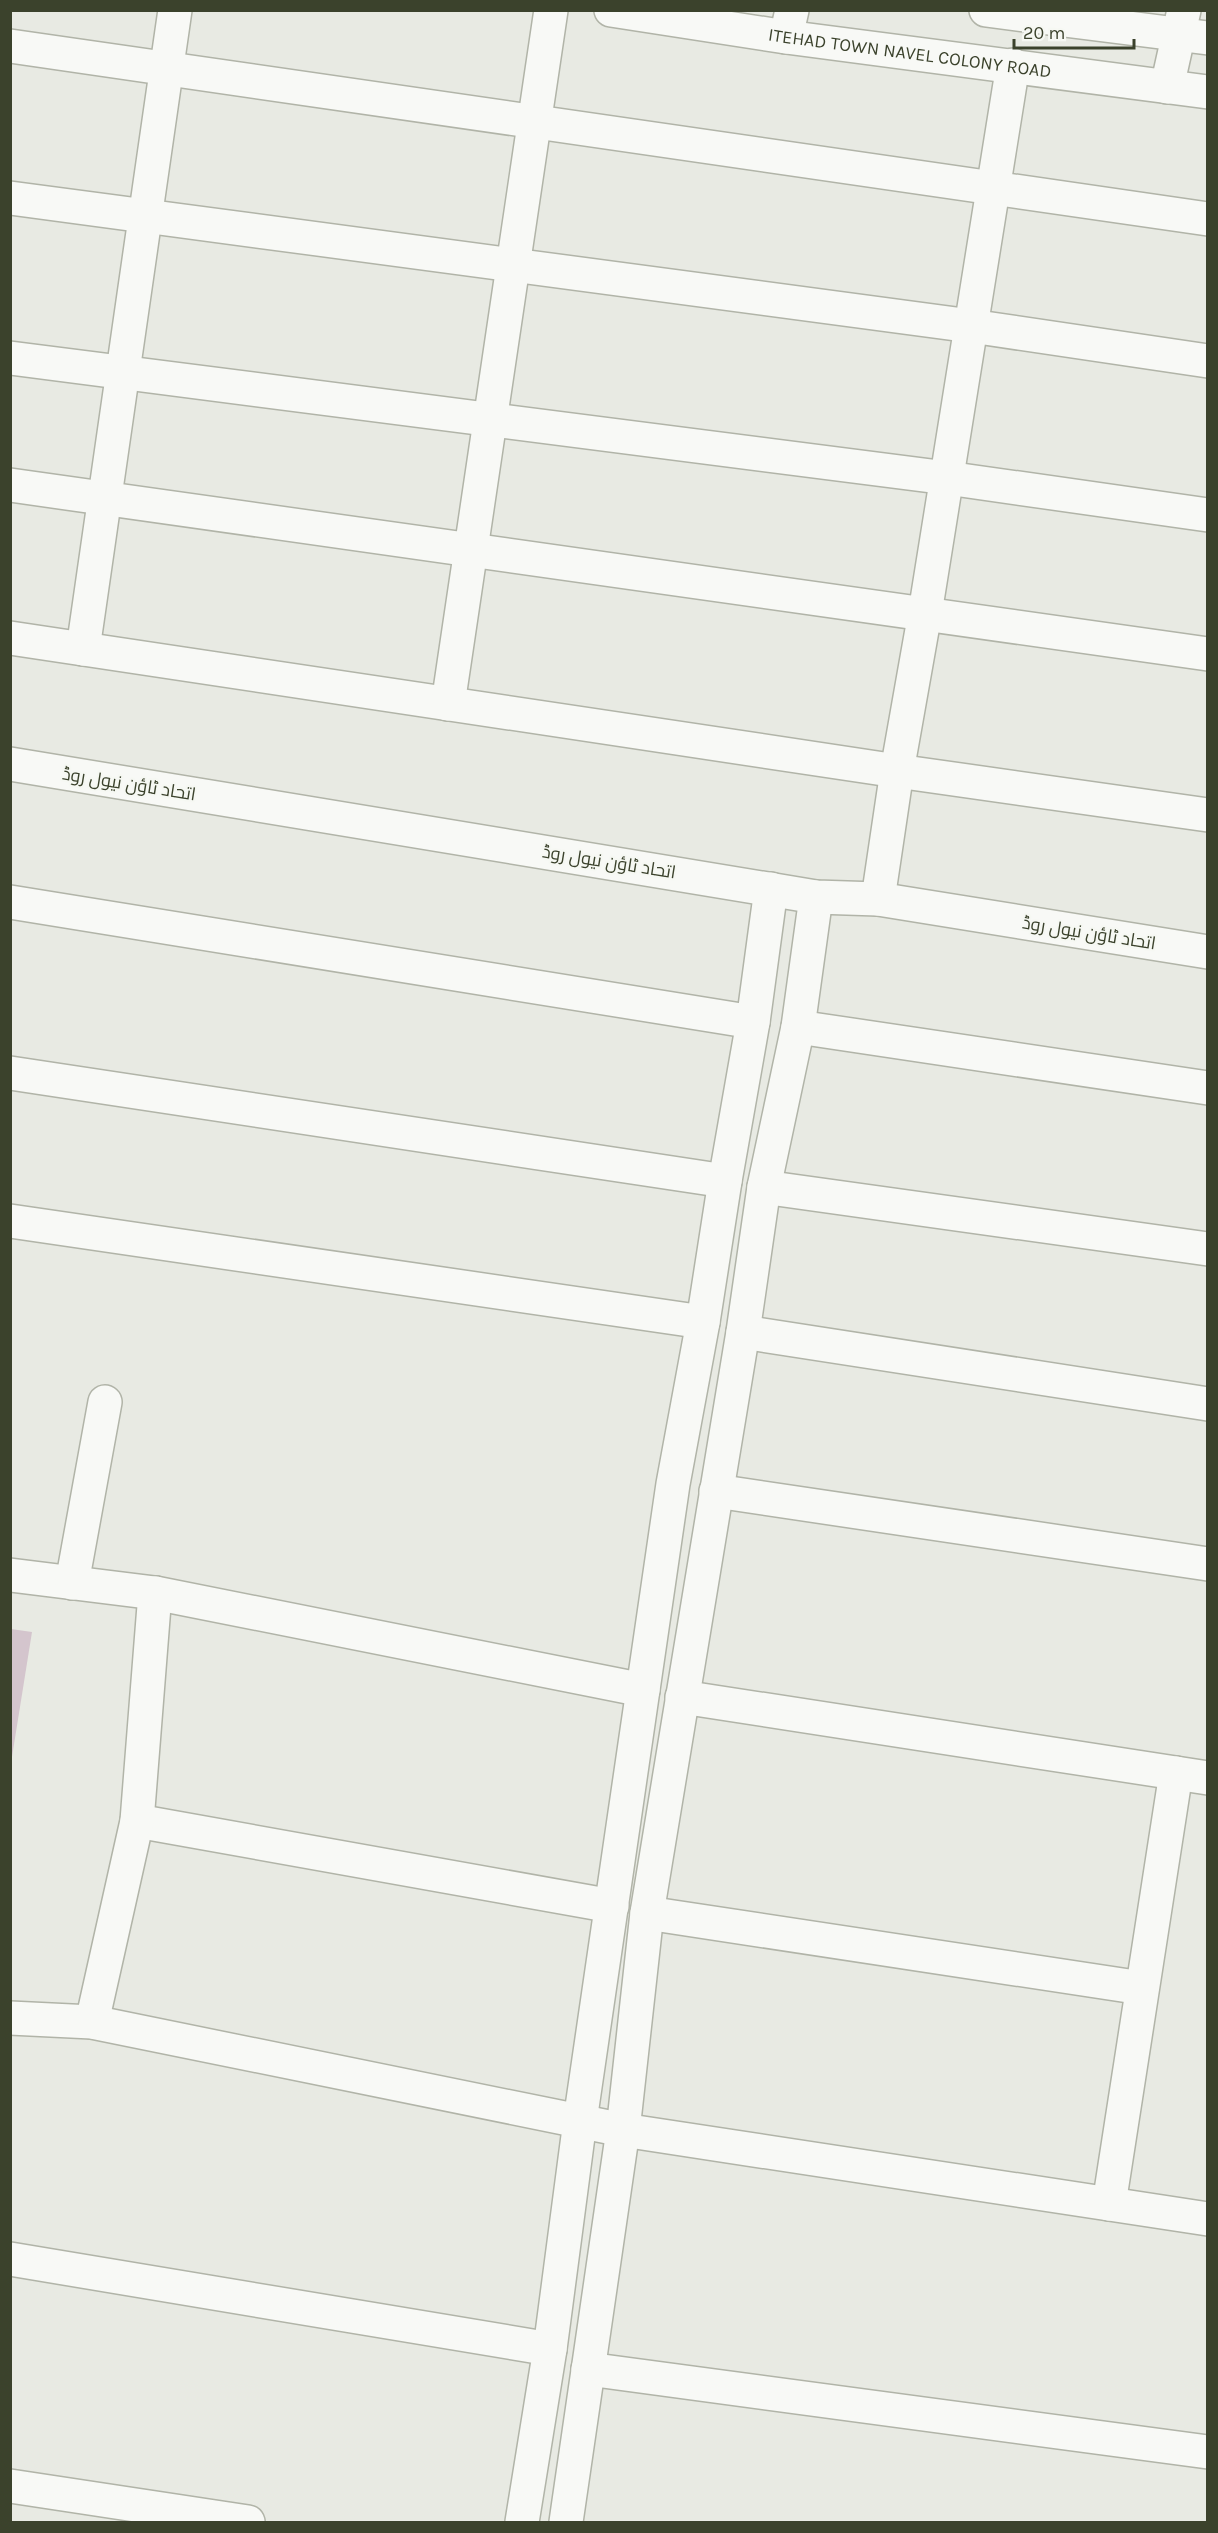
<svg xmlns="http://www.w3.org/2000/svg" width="1218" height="2533" font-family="Karla,Cairo,sans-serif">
<rect width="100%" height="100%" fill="#e8eae3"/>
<!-- green -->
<path fill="#d4c5cd" d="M11,1629L32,1632L11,1763L10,1629Z"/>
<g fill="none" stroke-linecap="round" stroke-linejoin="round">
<defs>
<g id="minor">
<path d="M786,37L792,10"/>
<path d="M10,46L1208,219"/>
<path d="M1167,87L1184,10"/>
<path d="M10,198L971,326L1208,361"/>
<path d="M10,358L947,478L1208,515"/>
<path d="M10,485L1208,654"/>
<path d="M10,638L897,771L1208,815"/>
<path d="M83,649L175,10"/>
<path d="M448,704L551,10"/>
<path d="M10,764L816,897L878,899L1208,952"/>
<path d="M878,899L897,771L925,613L1013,65"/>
<path d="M10,902L753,1022"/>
<path d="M798,1027L1208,1088"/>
<path d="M10,1073L725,1181"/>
<path d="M764,1187L1208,1249"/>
<path d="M10,1221L703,1322"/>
<path d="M743,1332L1208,1404"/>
<path d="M716,1491L1208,1564"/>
<path d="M10,1575L155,1593L643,1690"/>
<path d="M72,1583L105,1402"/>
<path d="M682,1697L1208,1778"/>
<path d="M137,1821L612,1906"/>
<path d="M647,1913L1142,1988"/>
<path d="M10,2018L92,2022L623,2130L1208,2219"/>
<path d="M92,2022L137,1821L155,1593"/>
<path d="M1109,2204L1176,1773"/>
<path d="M10,2259L550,2349"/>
<path d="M588,2369L1208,2452"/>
<path d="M10,2486L248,2522"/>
<path d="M522,2522L550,2349L580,2121L673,1484L703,1322L725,1181L753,1022L771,889"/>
<path d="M566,2522L623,2130L647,1913L743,1332L764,1187L798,1027L816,897"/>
</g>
<g id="tertiary">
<path id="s1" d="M611,10L786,37L1208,92"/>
<path d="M986,10L1208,38"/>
</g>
</defs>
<!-- minor casing -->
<use href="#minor" stroke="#b1b4a8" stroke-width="36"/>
<!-- tertiary casing -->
<use href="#tertiary" stroke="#b1b4a8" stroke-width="36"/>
<!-- minor -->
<use href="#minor" stroke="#f8f9f6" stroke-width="33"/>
<!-- tertiary -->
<use href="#tertiary" stroke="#f8f9f6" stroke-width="33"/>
</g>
<g text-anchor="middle" stroke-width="4.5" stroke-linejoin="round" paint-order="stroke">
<!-- street labels -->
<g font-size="18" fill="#3b422c" stroke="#f6f8f3">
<text dy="6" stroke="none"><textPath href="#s1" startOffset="302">ITEHAD TOWN NAVEL COLONY ROAD</textPath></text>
<text transform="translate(129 784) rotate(9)" y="6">اتحاد ٹاؤن نیول روڈ</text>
<text transform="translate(609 862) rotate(9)" y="6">اتحاد ٹاؤن نیول روڈ</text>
<text transform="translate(1089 933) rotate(9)" y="6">اتحاد ٹاؤن نیول روڈ</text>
</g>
</g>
<!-- border -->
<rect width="1218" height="2533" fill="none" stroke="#3b422c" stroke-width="24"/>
<!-- scale -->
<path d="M1014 39v9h120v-9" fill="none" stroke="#3b422c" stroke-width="3"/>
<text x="1023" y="39" font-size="18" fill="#3b422c" stroke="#f6f8f3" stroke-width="4.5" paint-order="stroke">20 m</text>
</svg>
